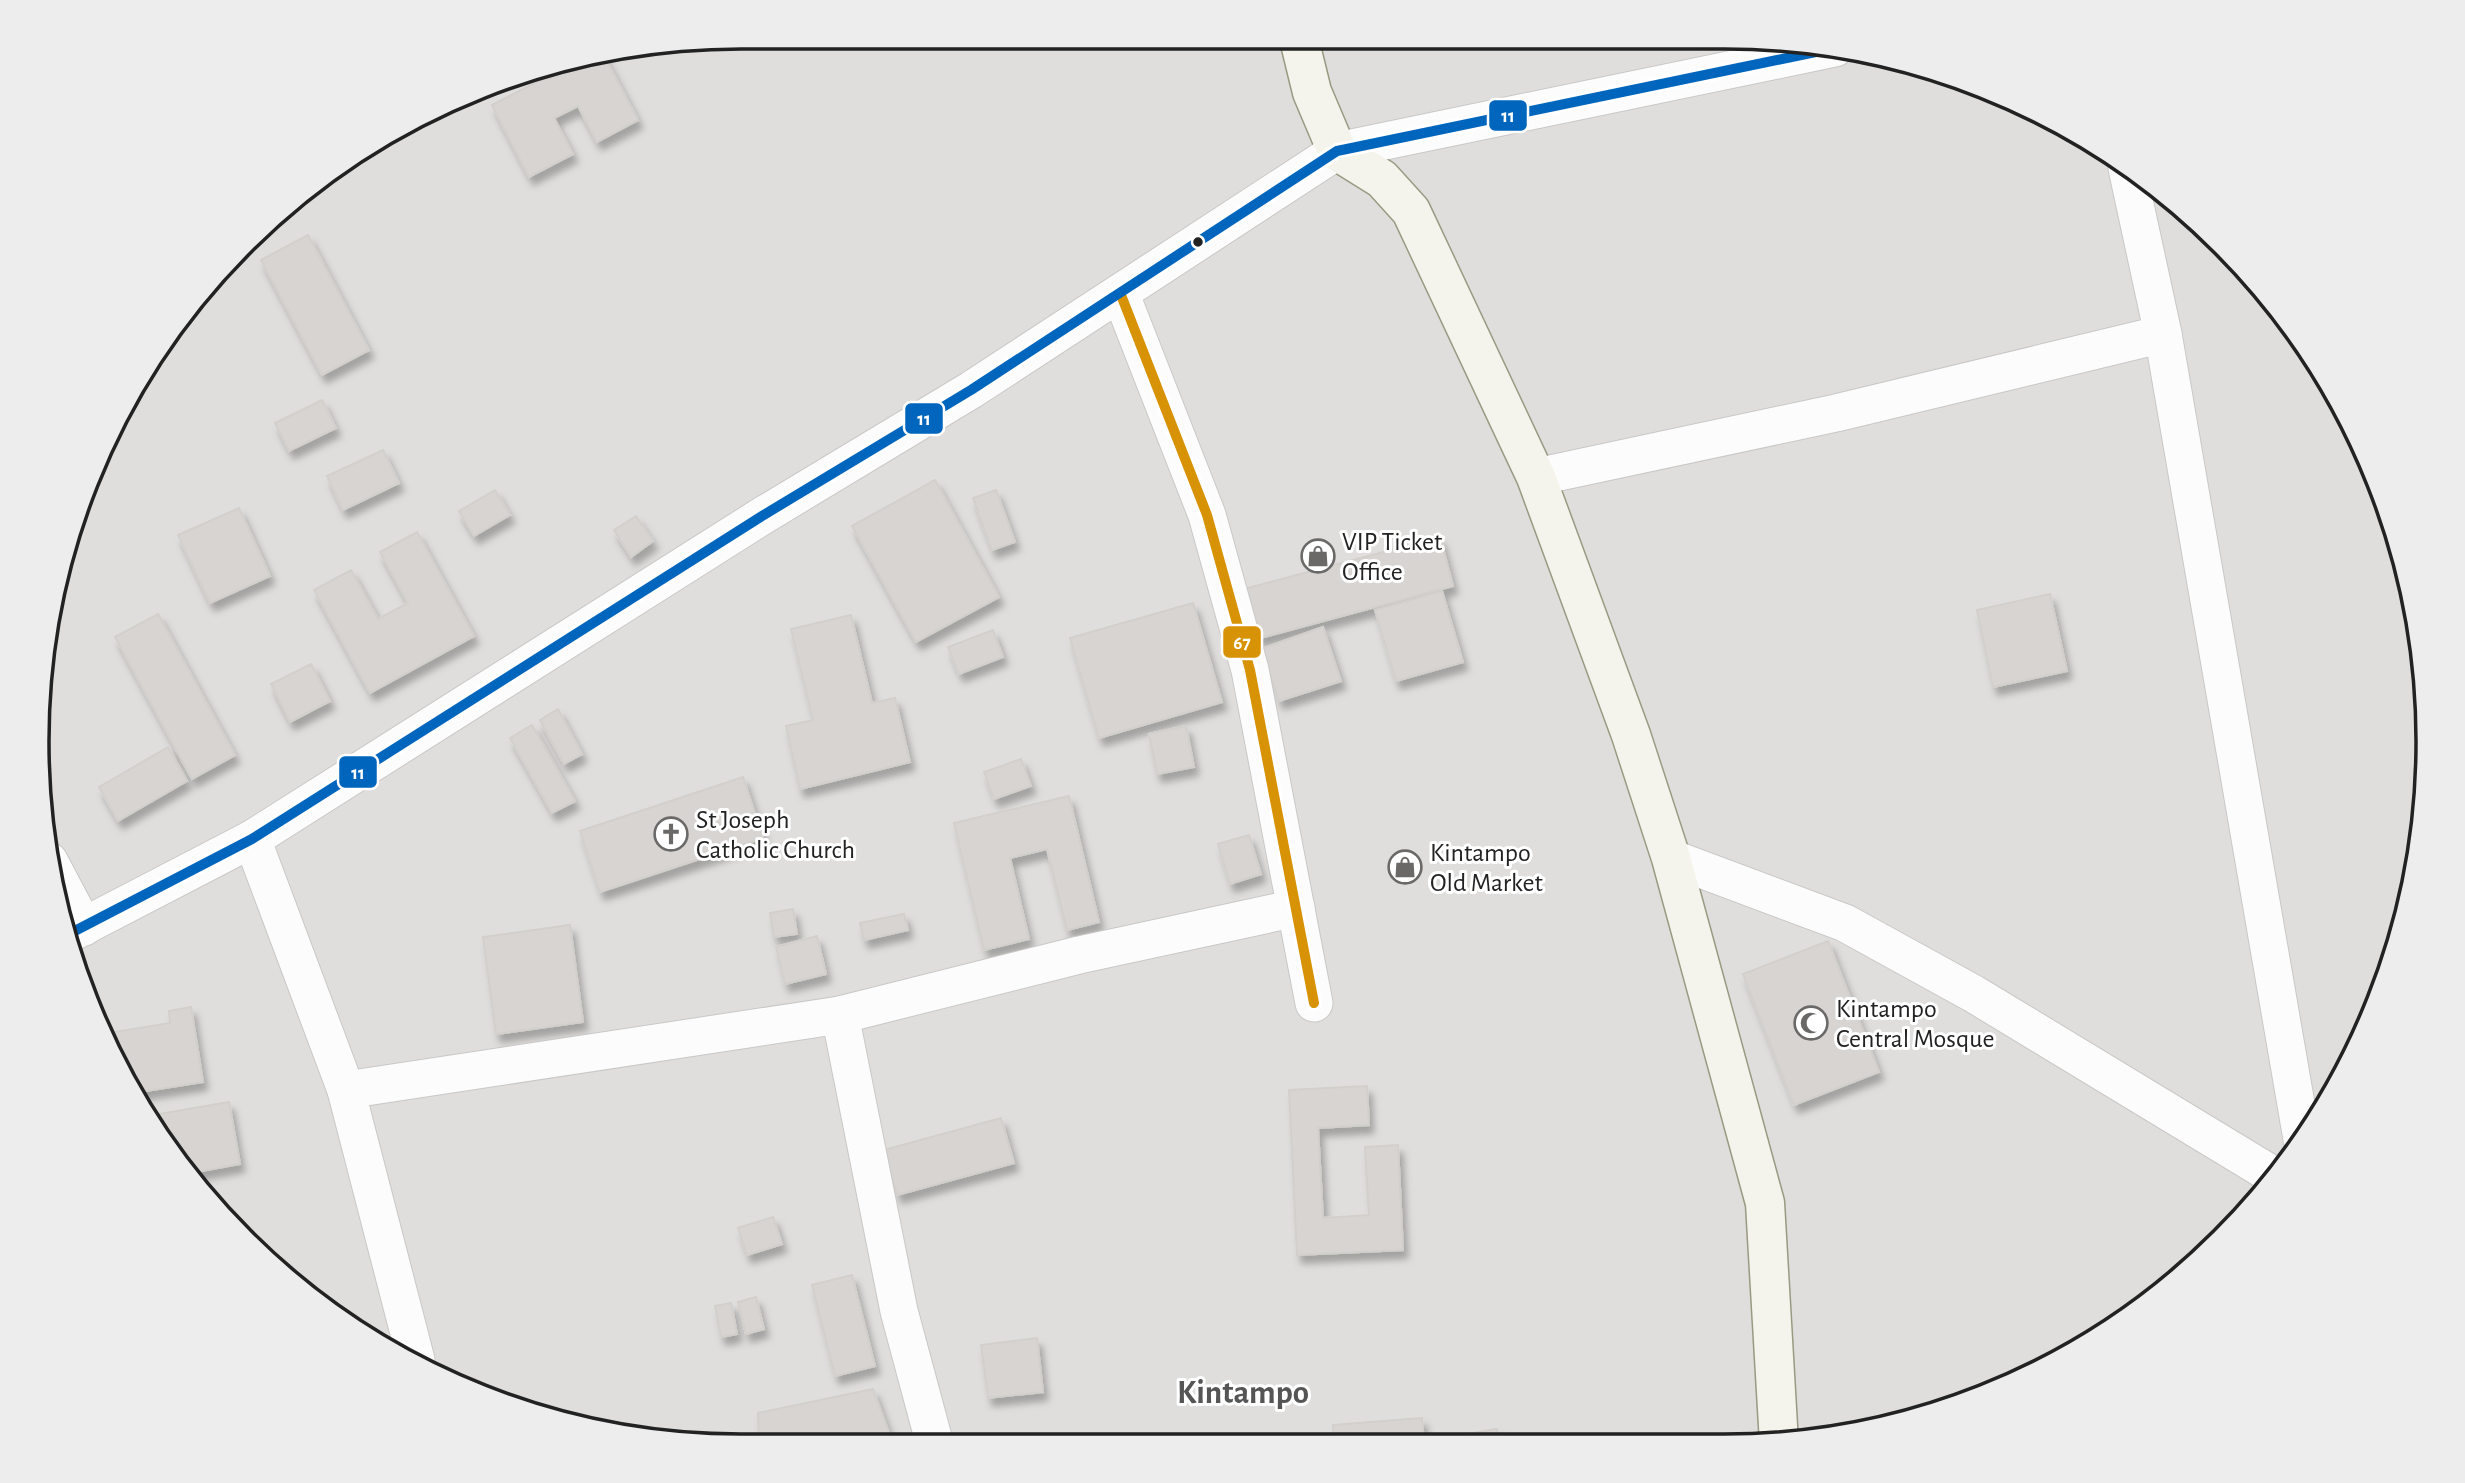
<svg xmlns="http://www.w3.org/2000/svg" width="2465" height="1483" font-family="'Alegreya Sans',sans-serif">
<defs>
<filter id="shadow"><feDropShadow dx="4.5" dy="8" stdDeviation="3.5" flood-color="#0004"/></filter>
</defs>
<rect width="100%" height="100%" fill="#f0eeeb"/>
<!-- residential -->
<path fill="#dfdedc" d="M649,43H1815L1993,90L2152,182L2253,277L2334,389L2391,515L2422,649L2427,787L2404,924L2356,1053L2283,1170L2188,1271L2076,1352L1950,1409L1770,1445L650,1440L472,1393L313,1301L182,1170L110,1054L74,968L43,834L37,741L43,649L74,515L156,350L243,243L313,182L429,110L515,74Z"/>
<!-- building -->
<g fill="#d7d4d2" stroke="#d3d0cc" stroke-width="2" filter="url(#shadow)">
<path d="M603,54L638,120L597,142L578,106L554,118L573,154L529,177L492,105L581,59Z"/>
<path d="M308,235L369,350L322,375L261,260Z"/>
<path d="M322,400L336,428L289,451L275,423Z"/>
<path d="M383,450L399,483L343,510L327,476Z"/>
<path d="M935,480L999,597L916,642L852,526Z"/>
<path d="M495,490L510,515L474,536L459,511Z"/>
<path d="M996,490L1015,542L992,550L973,498Z"/>
<path d="M239,508L270,576L210,603L178,535Z"/>
<path d="M636,516L653,541L631,557L614,530Z"/>
<path d="M417,532L474,636L370,693L314,590L351,570L378,619L408,603L380,552Z"/>
<path d="M1440,537L1453,586L1257,639L1244,589Z"/>
<path d="M1442,591L1463,662L1396,681L1375,610Z"/>
<path d="M2050,594L2067,671L1993,687L1977,610Z"/>
<path d="M1193,603L1222,702L1099,738L1070,638Z"/>
<path d="M158,614L235,755L192,779L115,637Z"/>
<path d="M851,615L872,703L895,698L910,762L800,789L786,726L813,720L791,629Z"/>
<path d="M1323,627L1341,681L1279,701L1261,649Z"/>
<path d="M993,630L1003,657L959,674L948,647Z"/>
<path d="M311,664L330,701L290,722L271,684Z"/>
<path d="M558,709L582,754L564,764L540,720Z"/>
<path d="M532,725L575,801L552,813L510,738Z"/>
<path d="M1186,726L1194,767L1157,774L1149,734Z"/>
<path d="M168,747L187,781L118,821L99,787Z"/>
<path d="M1021,759L1031,786L994,799L984,772Z"/>
<path d="M743,777L763,838L600,892L580,831Z"/>
<path d="M1069,796L1099,922L1067,930L1047,849L1010,858L1029,939L984,950L954,823Z"/>
<path d="M1249,835L1261,874L1230,884L1218,844Z"/>
<path d="M793,909L797,934L774,937L770,913Z"/>
<path d="M904,914L908,930L864,940L860,923Z"/>
<path d="M570,925L583,1022L496,1034L483,937Z"/>
<path d="M817,936L826,974L785,984L776,947Z"/>
<path d="M1828,941L1879,1072L1794,1105L1743,974Z"/>
<path d="M191,1007L203,1082L134,1093L112,1057L108,1033L170,1023L169,1011Z"/>
<path d="M1367,1086L1369,1125L1318,1128L1323,1218L1369,1215L1365,1147L1398,1145L1403,1250L1297,1255L1289,1090Z"/>
<path d="M229,1102L240,1164L186,1174L148,1116Z"/>
<path d="M1001,1118L1014,1163L897,1195L884,1150Z"/>
<path d="M773,1217L782,1244L747,1255L738,1228Z"/>
<path d="M852,1275L875,1366L835,1376L812,1285Z"/>
<path d="M756,1297L764,1329L746,1334L738,1302Z"/>
<path d="M731,1303L737,1334L721,1337L715,1306Z"/>
<path d="M1037,1338L1043,1392L988,1398L981,1345Z"/>
<path d="M873,1389L892,1441H759L758,1413Z"/>
<path d="M1422,1418L1424,1443H1334L1333,1425Z"/>
<path d="M1497,1429L1500,1444H1469L1467,1434Z"/>
</g>
<g fill="none" stroke-linecap="round" stroke-linejoin="round">
<defs>
<g id="minor">
<path d="M2127,168L2163,334L2302,1139"/>
<path d="M1121,295L1207,515L1250,670L1314,1003"/>
<path d="M1536,477L1836,413L2163,334"/>
<path d="M252,839L346,1090L416,1360"/>
<path d="M1671,858L1845,923L1974,994L2276,1177"/>
<path d="M49,861L84,927"/>
<path d="M67,935L252,839L762,516L971,390L1337,151L1835,48"/>
<path d="M840,1015L899,1311L934,1441"/>
<path d="M346,1090L840,1015L1079,955L1296,908"/>
</g>
<path id="secondary" d="M1300,43L1312,92L1337,151L1382,179L1411,211L1536,477L1631,735L1671,858L1765,1203L1779,1443"/>
</defs>
<!-- minor casing -->
<use href="#minor" stroke="#c9c8c7" stroke-width="39"/>
<!-- secondary casing -->
<use href="#secondary" stroke="#999a82" stroke-width="41"/>
<!-- minor -->
<use href="#minor" stroke="#fdfcfc" stroke-width="37"/>
<!-- secondary -->
<use href="#secondary" stroke="#f4f4ed" stroke-width="38"/>
<defs>
<path id="bus-1" d="M1121,295L1207,515L1250,670L1314,1003"/>
<path id="bus-2" d="M67,935L252,839L762,516L971,390L1337,151L1835,48"/>
</defs>
<!-- bus-1 casing -->
<use href="#bus-1" stroke="#fff" stroke-width="16"/>
<!-- bus-2 casing -->
<use href="#bus-2" stroke="#fff" stroke-width="16"/>
<!-- bus-1 -->
<use href="#bus-1" stroke="#d79205" stroke-width="10"/>
<!-- bus-2 -->
<use href="#bus-2" stroke="#0065bd" stroke-width="10"/>
</g>
<!-- icons -->
<defs>
<symbol id="shop-ring" viewBox="-11 -11 22 22"><circle r="9.5" fill="#fff" stroke="#6a6968" stroke-width="1.5"/><path d="M-5-2.5h2.3a2.7 3.5 0 0 1 5.4 0H5L5.5 6h-11ZM-1.5-2.5h3a1.5 2.3 0 0 0-3 0Z" fill="#6a6968"/></symbol>
<symbol id="church-ring" viewBox="-11 -11 22 22"><circle r="9.5" fill="#fff" stroke="#6a6968" stroke-width="1.5"/><path d="M-1.2-6h2.4v3.5h3.3v2.4h-3.3V6h-2.4V-.1h-3.3v-2.4h3.3Z" fill="#6a6968"/></symbol>
<symbol id="mosque-ring" viewBox="-11 -11 22 22"><circle r="9.5" fill="#fff" stroke="#6a6968" stroke-width="1.5"/><path d="M3.5-4.9A6 6 0 1 0 3.5 4.9A5 5 0 1 1 3.5-4.9Z" fill="#6a6968"/></symbol>
</defs>
<g fill-rule="evenodd">
<use href="#shop-ring" x="1299" y="537" width="38" height="38"/>
<use href="#church-ring" x="652" y="815" width="38" height="38"/>
<use href="#shop-ring" x="1386" y="848" width="38" height="38"/>
<use href="#mosque-ring" x="1792" y="1004" width="38" height="38"/>
</g>
<!-- markers -->
<circle fill="#222" stroke="#fff" stroke-width="2.5" cx="1198" cy="242" r="6"/>
<g text-anchor="middle" stroke-width="6" stroke-linejoin="round" paint-order="stroke">
<!-- poi labels -->
<g font-size="26" fill="#222" stroke="#fff" text-anchor="start">
<text x="1342" y="550">VIP Ticket<tspan x="1342" dy="30">Office</tspan></text>
<text x="696" y="828">St Joseph<tspan x="696" dy="30">Catholic Church</tspan></text>
<text x="1430" y="861">Kintampo<tspan x="1430" dy="30">Old Market</tspan></text>
<text x="1836" y="1017">Kintampo<tspan x="1836" dy="30">Central Mosque</tspan></text>
</g>
<!-- district labels -->
<g font-size="33" font-weight="bold" fill="#555" stroke="#fff">
<text x="1243" y="1403">Kintampo</text>
</g>
</g>
<!-- crop -->
<path d="M0 0H2465V1483H0ZM741 49H1724A692 692 0 0 1 2416 741V742A692 692 0 0 1 1724 1434H741A692 692 0 0 1 49 742V741A692 692 0 0 1 741 49Z" fill="#ededed" fill-rule="evenodd"/>
<path fill="none" stroke="#222" stroke-width="3.5" d="M741 49H1724A692 692 0 0 1 2416 741V742A692 692 0 0 1 1724 1434H741A692 692 0 0 1 49 742V741A692 692 0 0 1 741 49Z"/>
<g stroke="#fff" stroke-width="2.5">
<rect x="1488" y="99" width="40" height="33" rx="7" fill="#0065bd"/>
<rect x="904" y="402" width="40" height="33" rx="7" fill="#0065bd"/>
<rect x="1222" y="625" width="40" height="34" rx="7" fill="#d79205"/>
<rect x="338" y="755" width="40" height="34" rx="7" fill="#0065bd"/>
</g>
<g font-size="19" text-anchor="middle" font-weight="bold" fill="#fff">
<text x="1508" y="122">11</text>
<text x="924" y="425">11</text>
<text x="1242" y="649">67</text>
<text x="358" y="779">11</text>
</g>
</svg>
